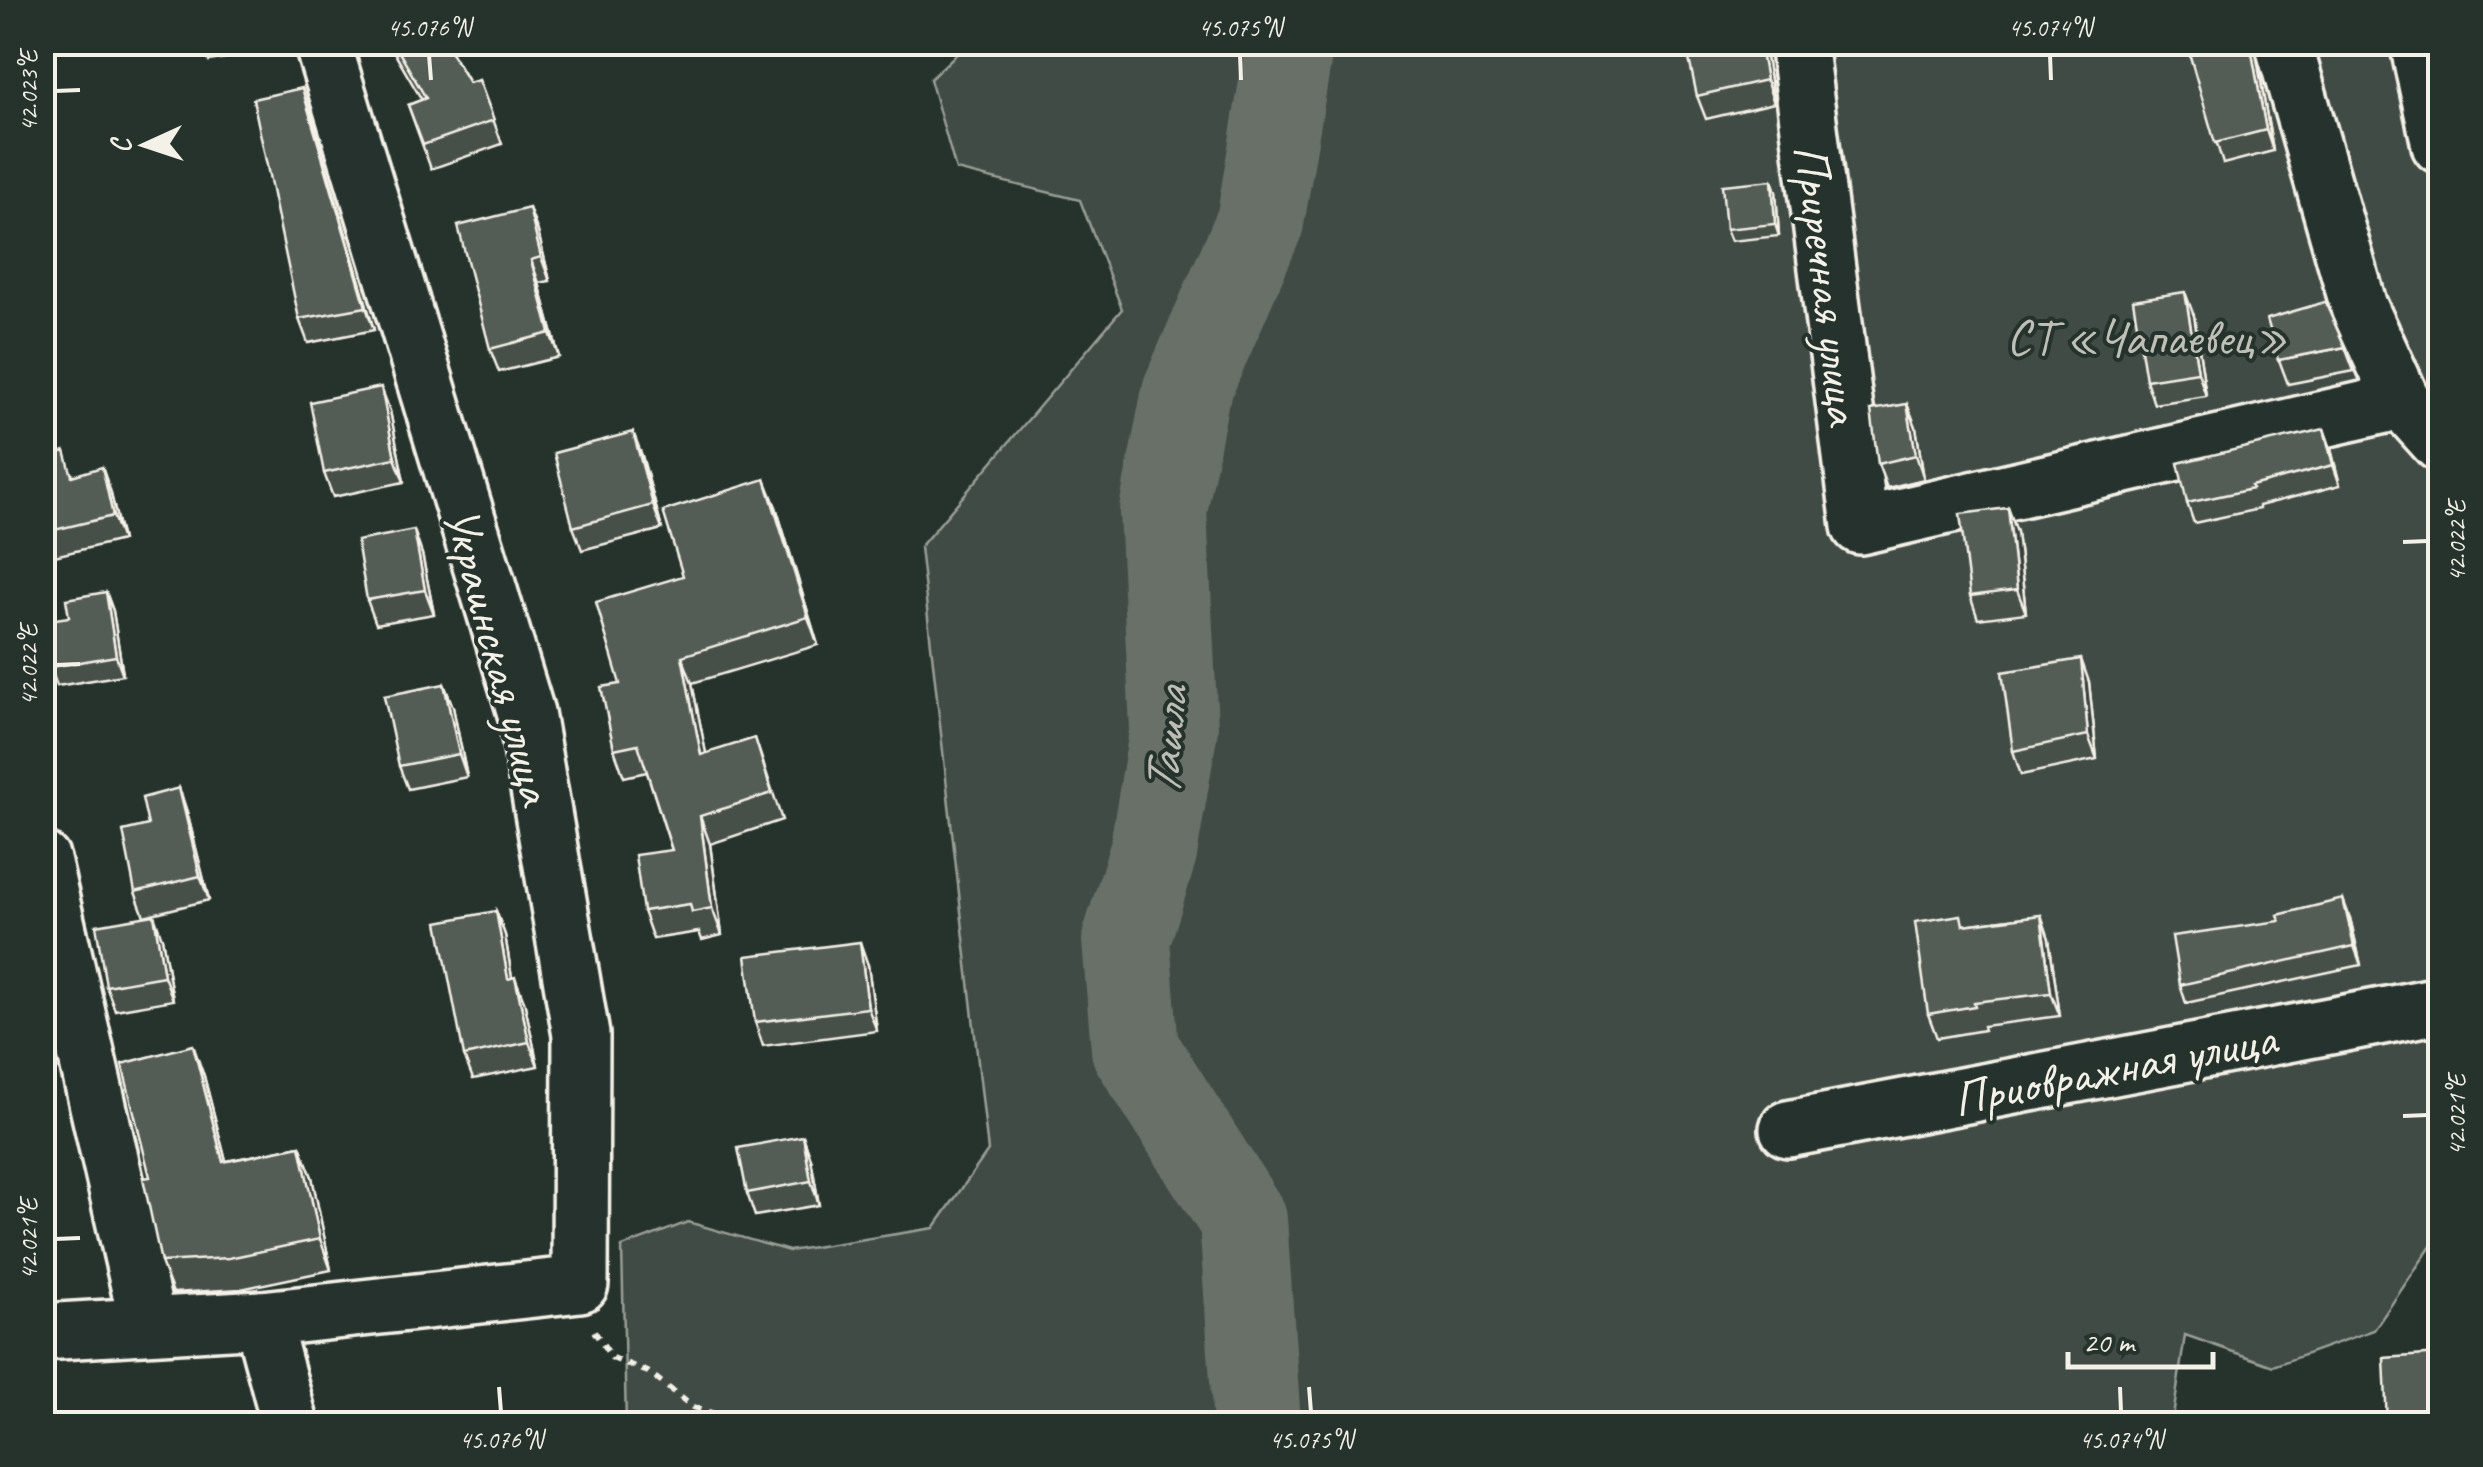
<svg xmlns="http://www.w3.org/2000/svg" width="2483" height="1467" font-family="Caveat,sans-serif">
<rect width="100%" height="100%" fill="#26332d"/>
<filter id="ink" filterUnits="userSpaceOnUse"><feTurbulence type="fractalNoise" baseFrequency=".01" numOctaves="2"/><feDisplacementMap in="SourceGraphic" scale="20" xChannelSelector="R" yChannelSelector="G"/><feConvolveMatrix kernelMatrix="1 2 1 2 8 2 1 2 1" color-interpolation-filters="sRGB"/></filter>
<g filter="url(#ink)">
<!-- green -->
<path fill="#414b45" stroke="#9a9e96" stroke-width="2.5" d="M968,43H2440V1233L2374,1330L2273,1366L2185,1335L2172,1424H626L622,1247L688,1222L789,1251L934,1228L988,1151L920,547L1122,309L1080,200L956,170L930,79Z"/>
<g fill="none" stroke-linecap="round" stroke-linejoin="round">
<!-- river -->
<path stroke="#676f68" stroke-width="88" d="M1257,1424L1243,1220L1135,1049L1126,940L1153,853L1174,728L1163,511L1186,392L1260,222L1290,42"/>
<defs>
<g id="minor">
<path d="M1798,42L1860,526L2402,401"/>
<path d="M2283,42L2359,307L2402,401L2440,443"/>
<path d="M2418,42L2440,145"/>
<path d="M42,860L148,1325"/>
<path d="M1788,1129L2440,1005"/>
<path d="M262,1319L290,1424"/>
<path d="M42,1332L262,1319L580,1284L581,1035L526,713L322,42"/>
</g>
</defs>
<!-- minor casing -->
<use href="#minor" stroke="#f4f1e8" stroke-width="62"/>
<!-- path -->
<path stroke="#f4f1e8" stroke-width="6" stroke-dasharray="8 8" stroke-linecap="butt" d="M594,1331L612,1358L648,1372L693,1407L745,1424"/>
<!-- minor -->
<use href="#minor" stroke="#26332d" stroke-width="55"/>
</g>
<!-- wall -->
<g fill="#474f49" stroke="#f4f1e8" stroke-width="2.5">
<path d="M202,42H271L272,49L209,61Z"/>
<path d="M388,42H445L469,83L479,80L502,144L431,169L408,105L422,100Z"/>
<path d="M2186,42H2254L2273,151L2223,164Z"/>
<path d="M1765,52L1774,103L1706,119L1697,96Z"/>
<path d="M310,111L374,330L308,343L299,319Z"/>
<path d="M1772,180L1776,192L1779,236L1731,241L1726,229Z"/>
<path d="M538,232L550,281L539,283L559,357L499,372L490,349Z"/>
<path d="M2194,316L2206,396L2154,404L2146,380Z"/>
<path d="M2345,347L2354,371L2288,384L2279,360Z"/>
<path d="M1907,404L1916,427L1924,479L1887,488L1878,464Z"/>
<path d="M390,411L404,482L333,497L324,473Z"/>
<path d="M2324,429L2331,449L2340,485L2259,506V509L2194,523L2187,503Z"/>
<path d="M633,432L642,456L662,529L582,550L573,527Z"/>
<path d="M42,458L74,475L110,490L122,540L42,559Z"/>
<path d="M776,507L818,645L692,683L706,754L755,738L782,820L710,844L722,935L702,940L699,932L653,939L643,911L672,850L647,772L624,777L614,749L620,684L683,576Z"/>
<path d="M2008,508L2017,532L2026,613L1978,619L1970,596Z"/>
<path d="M422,554L434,614L376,624L367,600Z"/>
<path d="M106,592L113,611L123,675L57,686L50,667Z"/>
<path d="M2089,682L2097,759L2021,775L2013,751Z"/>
<path d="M444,684L453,707L467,777L408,789L399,766Z"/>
<path d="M179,788L187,812L209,900L144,916L135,892Z"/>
<path d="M496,911L505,935L512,978L524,1001L538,1066L473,1079L464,1056Z"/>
<path d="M2041,915L2049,939L2060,1016L1983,1026L1984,1030L1937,1038L1928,1014L1965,925Z"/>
<path d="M2350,918L2361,965L2186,1003L2180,985Z"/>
<path d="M162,938L173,1000L115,1010L106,986Z"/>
<path d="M868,965L877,1031L763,1046L755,1022Z"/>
<path d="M204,1076L226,1161L300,1146L312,1177L331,1270L241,1289L173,1293L161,1262L150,1177Z"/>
<path d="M803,1136L811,1159L819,1205L755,1216L747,1193Z"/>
</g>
<!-- shaded-wall -->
<g fill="#39403c" stroke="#f4f1e8" stroke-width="2.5">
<path d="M1759,42H1761L1765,52L1774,103L1766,80Z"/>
<path d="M2250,42H2254L2273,151L2266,130Z"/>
<path d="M302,88L310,111L374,330L366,307Z"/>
<path d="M1772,180L1776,192L1779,236L1775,224Z"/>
<path d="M529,208L538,232L550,281L541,257Z"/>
<path d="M531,260L539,283L559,357L550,333Z"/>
<path d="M2185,292L2194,316L2206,396L2198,372Z"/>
<path d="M381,387L390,411L404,482L395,458Z"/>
<path d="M1907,404L1916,427L1924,479L1916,455Z"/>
<path d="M2324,429L2331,449L2340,485L2333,465Z"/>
<path d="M633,432L642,456L662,529L653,505Z"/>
<path d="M102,467L110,490L122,540L113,516Z"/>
<path d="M765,479L776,507L818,645L808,617Z"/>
<path d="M2008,508L2017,532L2026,613L2017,590Z"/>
<path d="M414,530L422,554L434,614L425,590Z"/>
<path d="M106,592L113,611L123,675L116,656Z"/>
<path d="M682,656L692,683L712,783L701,755Z"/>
<path d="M2081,659L2089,682L2097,759L2088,735Z"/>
<path d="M444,684L453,707L467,777L459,754Z"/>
<path d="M179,788L187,812L209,900L200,876Z"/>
<path d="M700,816L710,844L722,935L712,908Z"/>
<path d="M2343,899L2350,918L2361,965L2354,946Z"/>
<path d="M496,911L505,935L516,1003L508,979Z"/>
<path d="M154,915L162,938L173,1000L164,976Z"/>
<path d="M2041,915L2049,939L2060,1016L2051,993Z"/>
<path d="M860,942L868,965L877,1031L868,1008Z"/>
<path d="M515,977L524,1001L538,1066L529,1042Z"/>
<path d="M193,1045L204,1076L234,1193L223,1162Z"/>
<path d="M803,1136L811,1159L819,1205L811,1181Z"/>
<path d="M300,1146L312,1177L331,1270L320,1239Z"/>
</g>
<!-- building -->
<g fill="#525c55" stroke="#f4f1e8" stroke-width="2.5">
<path d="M393,42H445L469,83L479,80L494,120L423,145L408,105L426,98Z"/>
<path d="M1694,42H1759L1766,80L1697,96L1686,45Z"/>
<path d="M2186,42H2250L2266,130L2215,143Z"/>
<path d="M302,88L366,307L299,319L253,99Z"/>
<path d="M1772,180L1775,224L1726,229L1722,185Z"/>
<path d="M529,208L541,257L531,260L550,333L490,349L458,226Z"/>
<path d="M2185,292L2198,372L2146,380L2133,300Z"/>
<path d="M2325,302L2345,347L2279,360L2267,319Z"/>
<path d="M381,387L395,458L324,473L310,402Z"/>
<path d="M1907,404L1916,455L1878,464L1871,410Z"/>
<path d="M2324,429L2333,465L2251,486L2252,489L2187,503L2178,463Z"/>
<path d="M633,432L653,505L573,527L554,453Z"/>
<path d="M65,451L72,476L102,467L113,516L42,533V458Z"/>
<path d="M765,479L808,617L682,656L701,755L755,738L772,793L700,816L712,908L692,912L690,904L643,911L635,855L672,850L638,744L614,749L601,687L620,684L596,602L683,576L663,511Z"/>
<path d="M2008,508L2017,590L1970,596L1960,514Z"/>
<path d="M414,530L425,590L367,600L357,541Z"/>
<path d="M106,592L116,656L50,667L42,621L69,617L66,599Z"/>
<path d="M2081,659L2088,735L2013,751L2002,672Z"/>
<path d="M444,684L459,754L399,766L384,696Z"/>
<path d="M179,788L200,876L135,892L123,831L148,825L142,798Z"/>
<path d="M2343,899L2354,946L2180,985L2172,936L2280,921L2278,915Z"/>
<path d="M496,911L508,979L515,977L529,1042L464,1056L438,922Z"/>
<path d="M154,915L164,976L106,986L96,925Z"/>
<path d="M1961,915L1963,925L2041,915L2051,993L1974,1002L1975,1006L1928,1014L1915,922Z"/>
<path d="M860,942L868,1008L755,1022L746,956Z"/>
<path d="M193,1045L223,1162L300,1146L320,1239L229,1258L161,1262L143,1178L150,1177L122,1064Z"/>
<path d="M803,1136L811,1181L747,1193L738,1148Z"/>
<path d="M2440,1354V1424H2387L2384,1358Z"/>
</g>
</g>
<!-- ticks -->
<path fill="none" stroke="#f4f1e8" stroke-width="4" d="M429,55L431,80M1240,55L1241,80M2050,55L2051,80M55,91L80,90M2403,542L2428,541M55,665L80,664M2403,1116L2428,1115M55,1239L80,1238M499,1387L501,1412M1309,1387L1311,1412M2120,1387L2121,1412"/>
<g text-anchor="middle" stroke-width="8" stroke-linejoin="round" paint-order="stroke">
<!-- street labels -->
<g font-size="50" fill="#f4f1e8" stroke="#26332d">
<text transform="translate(1829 284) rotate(83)" y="18">Приречная улица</text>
<text transform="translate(500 655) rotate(75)" y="18">Украинская улица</text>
<text transform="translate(2114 1067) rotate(-11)" y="18">Приовражная улица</text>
</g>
<!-- park labels -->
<g font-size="50" fill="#bebfb7" stroke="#26332d">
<text x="2147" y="354">СТ «Чапаевец»</text>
</g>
<!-- water labels -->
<g font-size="52" font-style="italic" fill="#bcbdb5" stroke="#26332d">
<text transform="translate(1165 742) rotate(-85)" y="18">Ташла</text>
</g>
</g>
<!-- margin -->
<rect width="2483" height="1467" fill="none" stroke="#26332d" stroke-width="110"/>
<!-- north arrow -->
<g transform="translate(145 145) rotate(267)" stroke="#26332d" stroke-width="8" paint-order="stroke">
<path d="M0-8L18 38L0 25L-18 38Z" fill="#f4f1e8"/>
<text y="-15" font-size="28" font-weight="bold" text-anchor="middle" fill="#f4f1e8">С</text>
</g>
<!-- scale -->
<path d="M2068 1352v15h145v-15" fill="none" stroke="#f4f1e8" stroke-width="5"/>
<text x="2083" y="1352" font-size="30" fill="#f4f1e8" stroke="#26332d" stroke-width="8" paint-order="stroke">20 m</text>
<rect x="55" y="55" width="2373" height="1357" fill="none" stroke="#f4f1e8" stroke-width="4"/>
<g font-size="25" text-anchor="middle" fill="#f4f1e8">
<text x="429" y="36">45.076°N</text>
<text x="1240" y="36">45.075°N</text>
<text x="2050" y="36">45.074°N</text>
<text transform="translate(28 91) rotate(-90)" y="9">42.023°E</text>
<text transform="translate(2456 541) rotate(-90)" y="9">42.022°E</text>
<text transform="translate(28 665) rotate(-90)" y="9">42.022°E</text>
<text transform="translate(2456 1115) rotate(-90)" y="9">42.021°E</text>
<text transform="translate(28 1239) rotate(-90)" y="9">42.021°E</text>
<text x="501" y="1448">45.076°N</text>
<text x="1311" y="1448">45.075°N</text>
<text x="2121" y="1448">45.074°N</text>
</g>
</svg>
